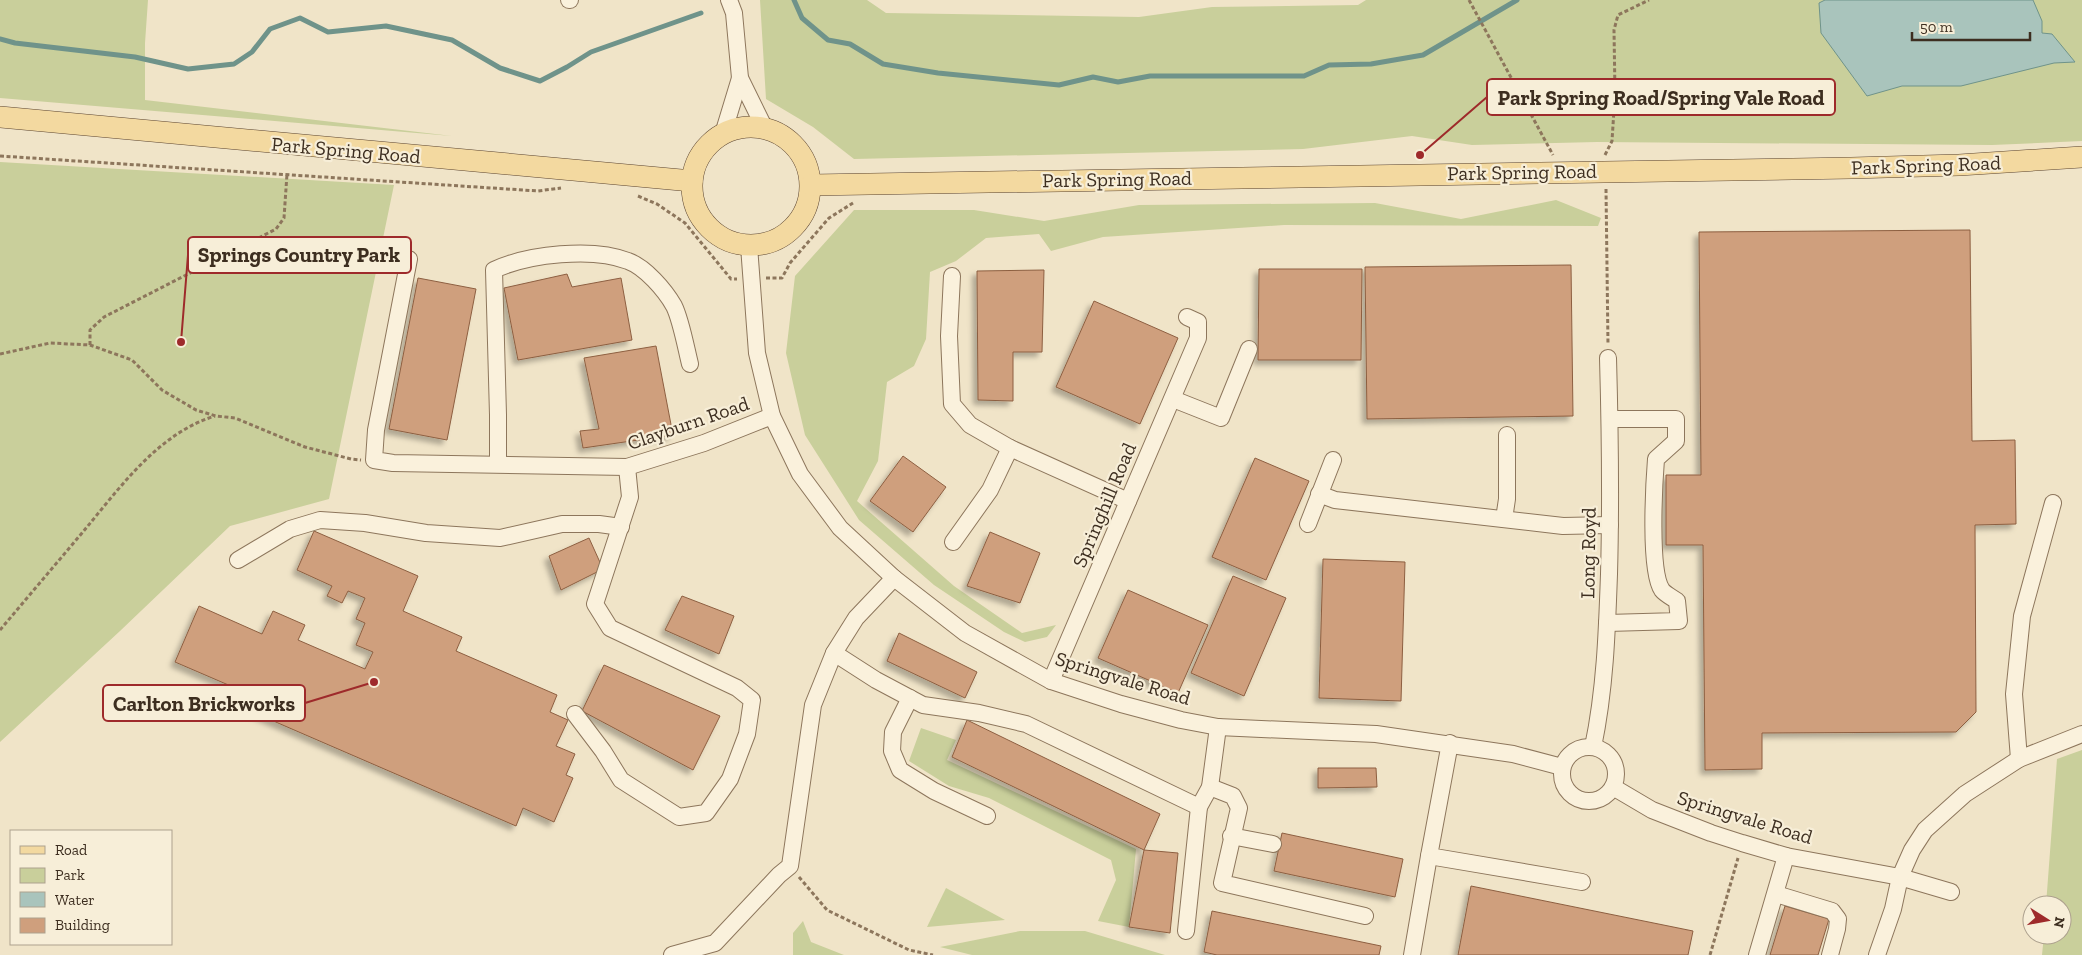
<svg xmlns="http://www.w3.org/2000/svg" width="2082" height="955" font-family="'Zilla Slab',serif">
<defs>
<filter id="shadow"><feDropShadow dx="-4.5" dy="4.5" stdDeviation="2.5" flood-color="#0004"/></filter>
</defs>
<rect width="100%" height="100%" fill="#f0e4c8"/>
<!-- green -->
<g fill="#c9cf9b">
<path d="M0,0H148L145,43V100L452,136L0,98Z"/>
<path d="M760,0H867L886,13L1139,17L1212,7L1358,5L1366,0H2082V141L1992,145L1597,142L1472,145L1412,136L1303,149L854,159L813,127L766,99Z"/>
<path d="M0,162L394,185L329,499L230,526L120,631L0,742Z"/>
<path d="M1556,200L1601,218L1598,226L1284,225L1103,237L1051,251L1039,234L986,238L956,261L930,272L926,339L914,366L887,382L878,461L857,501L954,586L1022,633L1056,625L1047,637L1025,642L1004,632L934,585L859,520L805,435L786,353L795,276L854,210H974L1044,221L1139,205L1375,203L1461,219Z"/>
<path d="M921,728L956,740L947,760L1136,849L1129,927L1098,921L1116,880L1111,860L989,798L949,786L909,761Z"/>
<path d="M2082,750V955H2042L2044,935H2062V905H2046L2057,759Z"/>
<path d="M946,888L1005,920L927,927Z"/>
<path d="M803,921L811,942L844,955H793V933Z"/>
<path d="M1020,931H1085L1165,955H972L940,947Z"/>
</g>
<!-- water -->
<path fill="#a9c4bc" stroke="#6f938a" d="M1825,0H2033L2042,21V33L2052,34L2075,62L2054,63L1961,86H1902L1867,96L1821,33L1819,3Z"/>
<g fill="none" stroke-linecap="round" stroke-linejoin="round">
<!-- stream -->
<g stroke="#6f938a" stroke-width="5">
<path d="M794,0L802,18L828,40L850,44L883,64L938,73L1059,85L1093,77L1118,82L1150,76H1304L1329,65L1371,64L1423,55L1517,0"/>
<path d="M0,39L15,43L135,57L188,69L234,64L252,52L270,29L300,18L328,32L386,26L452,40L500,68L540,81L567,67L591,52L701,13"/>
</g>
</g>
<!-- building -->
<g fill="#cf9f7d" stroke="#8d5f41" filter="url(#shadow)">
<path d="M1970,230L1972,441L2015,440L2016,524L1975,525L1976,712L1956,732L1762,733V769L1705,770L1703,545H1666V475H1701L1699,232Z"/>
<path d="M1571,265L1573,416L1367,419L1365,267Z"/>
<path d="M1259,269H1362L1361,360H1258Z"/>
<path d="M1044,270L1042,352H1013V401L978,400L977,271Z"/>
<path d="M567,274L572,287L621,278L632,340L518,360L504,288Z"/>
<path d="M418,278L476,289L447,440L389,429Z"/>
<path d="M1094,301L1178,338L1140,424L1056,387Z"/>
<path d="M656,346L673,435L583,448L580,431L599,429L584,358Z"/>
<path d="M903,456L946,487L913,532L870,501Z"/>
<path d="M1255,458L1309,481L1266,580L1212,557Z"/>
<path d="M314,531L418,576L403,611L462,637L456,651L557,695L550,712L568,720L556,746L575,754L566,775L573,778L554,822L523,808L516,826L248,710L254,696L175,662L199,606L262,634L273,611L305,625L298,640L365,669L373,652L356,645L365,623L356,619L365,598L348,591L342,603L327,596L332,586L297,570Z"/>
<path d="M990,532L1040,553L1020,603L967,586Z"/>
<path d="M589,538L603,569L561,590L549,556Z"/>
<path d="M1323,559L1405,562L1401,701L1319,698Z"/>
<path d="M1233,576L1286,598L1244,696L1191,673Z"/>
<path d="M1128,590L1208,625L1178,693L1098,658Z"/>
<path d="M682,596L734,616L719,654L665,630Z"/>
<path d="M899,633L977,672L965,698L887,661Z"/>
<path d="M604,665L720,716L693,770L582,711Z"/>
<path d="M967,720L1160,814L1144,850L952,757Z"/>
<path d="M1318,768H1376L1377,787L1318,788Z"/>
<path d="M1282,833L1403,859L1395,897L1274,871Z"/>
<path d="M1144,850L1178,853L1170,933L1129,927Z"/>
<path d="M1471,886L1693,931L1688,955H1458Z"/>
<path d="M1785,906L1829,919L1818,955H1770Z"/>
<path d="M1212,911L1381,946L1379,955H1217L1204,952Z"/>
</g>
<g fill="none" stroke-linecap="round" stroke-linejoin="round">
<defs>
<g id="minor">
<path d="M569,0H570"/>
<path d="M729,0L734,13L740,78L765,129"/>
<path d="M723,134L740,78"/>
<path d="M749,246L757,353L772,416L800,474L840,528L894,578L965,633L1051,681L1121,704L1181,720L1218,727L1376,734L1513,754L1562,767"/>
<path d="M409,259L376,430L374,460L393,463L627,467L704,443L772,416"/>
<path d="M952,276L949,336L952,404L970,425L1010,448L1128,501"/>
<path d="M1173,399L1221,418L1249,349"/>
<path d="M498,464V415L494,270C528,254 593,247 628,261C645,267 665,290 674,306C681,320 686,348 690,364"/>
<path d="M1319,494L1335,500L1563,526L1610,525"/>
<path d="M1504,519L1507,499V435"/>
<path d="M1308,524L1333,460"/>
<path d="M953,542L990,490L1010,448"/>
<path d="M238,560L290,529L320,520L365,523L426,533L500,538L562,524H599L621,527"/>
<path d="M1607,623L1679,621L1677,601C1673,598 1665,594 1662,590C1649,571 1654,484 1656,459L1676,441V419H1610"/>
<path d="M834,653L876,680L923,705L979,713L1026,724L1199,807"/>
<path d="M1051,681L1198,338V322L1187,317"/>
<path d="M910,698L893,732L892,751L900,770L934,791L987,816"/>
<path d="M575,714L603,751L621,780L679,817L706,813L730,779L747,734L752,700L737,688L610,628L595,604L630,497L627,467"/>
<path d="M1450,743L1429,856L1582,882"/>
<path d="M1593,747C1605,690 1607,632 1609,574C1611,502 1610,430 1608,358"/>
<circle cx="1589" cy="774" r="27"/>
<path d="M2019,759L2014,694L2022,616L2053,503"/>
<path d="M1210,787L1233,796L1239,808L1222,883L1365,916"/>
<path d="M1613,787L1652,810L1711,833L1742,843L1786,856L1900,877L1951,892"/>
<path d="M1231,836L1273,844"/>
<path d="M1776,894L1832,911L1838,919L1837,929L1830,955"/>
<path d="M1186,931L1199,807L1210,787L1218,727"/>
<path d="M672,955L715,943L779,875L790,866L813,705L834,653L856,618L894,578"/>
<path d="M1412,955L1429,856"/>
<path d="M1757,955L1786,856"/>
<path d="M1877,955L1893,909L1900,877L1912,850L1925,830L1965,794L2019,759L2082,734"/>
</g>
<g id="major">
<path d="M0,117L692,181"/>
<circle cx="751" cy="186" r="59"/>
<path d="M811,185L1851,168L1959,165L2082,157"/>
</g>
</defs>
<!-- minor casing -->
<use href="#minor" stroke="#8d765c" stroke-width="18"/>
<!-- major casing -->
<use href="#major" stroke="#5b4430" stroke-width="22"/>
<!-- path -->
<g stroke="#8d765c" stroke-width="3" stroke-dasharray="4 2.5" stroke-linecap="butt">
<path d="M1469,0L1553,155"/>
<path d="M1605,155L1612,141L1615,94L1614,30L1618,15L1649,0"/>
<path d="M0,156L538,191L561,188"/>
<path d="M1606,189L1608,345"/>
<path d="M638,196L657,204L685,223L731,279H737"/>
<path d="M766,278H782L790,263L829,218L853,203"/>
<path d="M90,345V330L104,317L276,229L284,218L287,174"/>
<path d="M0,354L50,343L90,345L132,360L162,390L196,410L216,416L235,418L305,447L351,459L361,460"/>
<path d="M0,630C27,598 55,565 82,533C119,489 158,433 215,416"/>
<path d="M799,877L827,910L909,950L933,955"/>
<path d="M1710,955L1738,858"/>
</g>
<!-- minor -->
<use href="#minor" stroke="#faf1dc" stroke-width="16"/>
<!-- major -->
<use href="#major" stroke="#f3d9a0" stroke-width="21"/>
</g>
<g text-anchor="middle" stroke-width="4.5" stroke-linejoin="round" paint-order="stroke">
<!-- street labels -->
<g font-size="20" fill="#3d2e20" stroke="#f7eed8">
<text transform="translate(346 150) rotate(5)" y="7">Park Spring Road</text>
<text transform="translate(1926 165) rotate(-2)" y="7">Park Spring Road</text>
<text transform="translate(1522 172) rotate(-1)" y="7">Park Spring Road</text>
<text transform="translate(1117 179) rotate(-1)" y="7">Park Spring Road</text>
<text transform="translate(688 423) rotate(-19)" y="7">Clayburn Road</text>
<text transform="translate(1104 505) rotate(-67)" y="7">Springhill Road</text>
<text transform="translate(1588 553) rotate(-89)" y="7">Long Royd</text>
<text transform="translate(1123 678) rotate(17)" y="7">Springvale Road</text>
<text transform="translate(1745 817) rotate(17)" y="7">Springvale Road</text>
</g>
</g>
<!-- callouts -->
<path fill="none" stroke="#9e2a2b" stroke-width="2" d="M1420 155L1487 97M181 342L188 255M374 682L305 703"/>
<g fill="#9e2a2b" stroke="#f7eed8" stroke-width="2">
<circle cx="1420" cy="155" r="5"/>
<circle cx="181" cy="342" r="5"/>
<circle cx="374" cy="682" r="5"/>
</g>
<g fill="#f7eed8" stroke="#9e2a2b" stroke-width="2">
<rect x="1487" y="79" width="348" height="36" rx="5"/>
<rect x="188" y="237" width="223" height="36" rx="5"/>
<rect x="103" y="685" width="202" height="36" rx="5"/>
</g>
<g font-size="21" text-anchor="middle" font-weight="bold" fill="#3d2e20">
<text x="1661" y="105">Park Spring Road/Spring Vale Road</text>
<text x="299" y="262">Springs Country Park</text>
<text x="204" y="711">Carlton Brickworks</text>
</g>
<!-- legend -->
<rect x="10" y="830" width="162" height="115" fill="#f7eed8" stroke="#ada18e"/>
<rect x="20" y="846" width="25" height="8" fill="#f3d9a0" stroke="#ada18e"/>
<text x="55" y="855" font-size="15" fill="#3d2e20">Road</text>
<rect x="20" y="868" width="25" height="15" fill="#c9cf9b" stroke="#ada18e"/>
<text x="55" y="880" font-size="15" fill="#3d2e20">Park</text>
<rect x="20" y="892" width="25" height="15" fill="#a9c4bc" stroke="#ada18e"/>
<text x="55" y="905" font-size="15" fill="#3d2e20">Water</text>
<rect x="20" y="918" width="25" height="15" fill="#cf9f7d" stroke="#ada18e"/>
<text x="55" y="930" font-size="15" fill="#3d2e20">Building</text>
<!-- north arrow -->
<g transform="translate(2047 920) rotate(101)"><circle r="24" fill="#f7eed8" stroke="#ada18e"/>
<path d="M0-4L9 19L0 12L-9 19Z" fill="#9e2a2b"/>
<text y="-8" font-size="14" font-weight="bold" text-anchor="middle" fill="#3d2e20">N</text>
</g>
<!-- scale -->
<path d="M1912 32v8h118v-8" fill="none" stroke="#3d2e20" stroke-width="2.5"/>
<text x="1920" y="32" font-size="15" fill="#3d2e20" stroke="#f7eed8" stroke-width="4" paint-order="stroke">50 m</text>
</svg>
